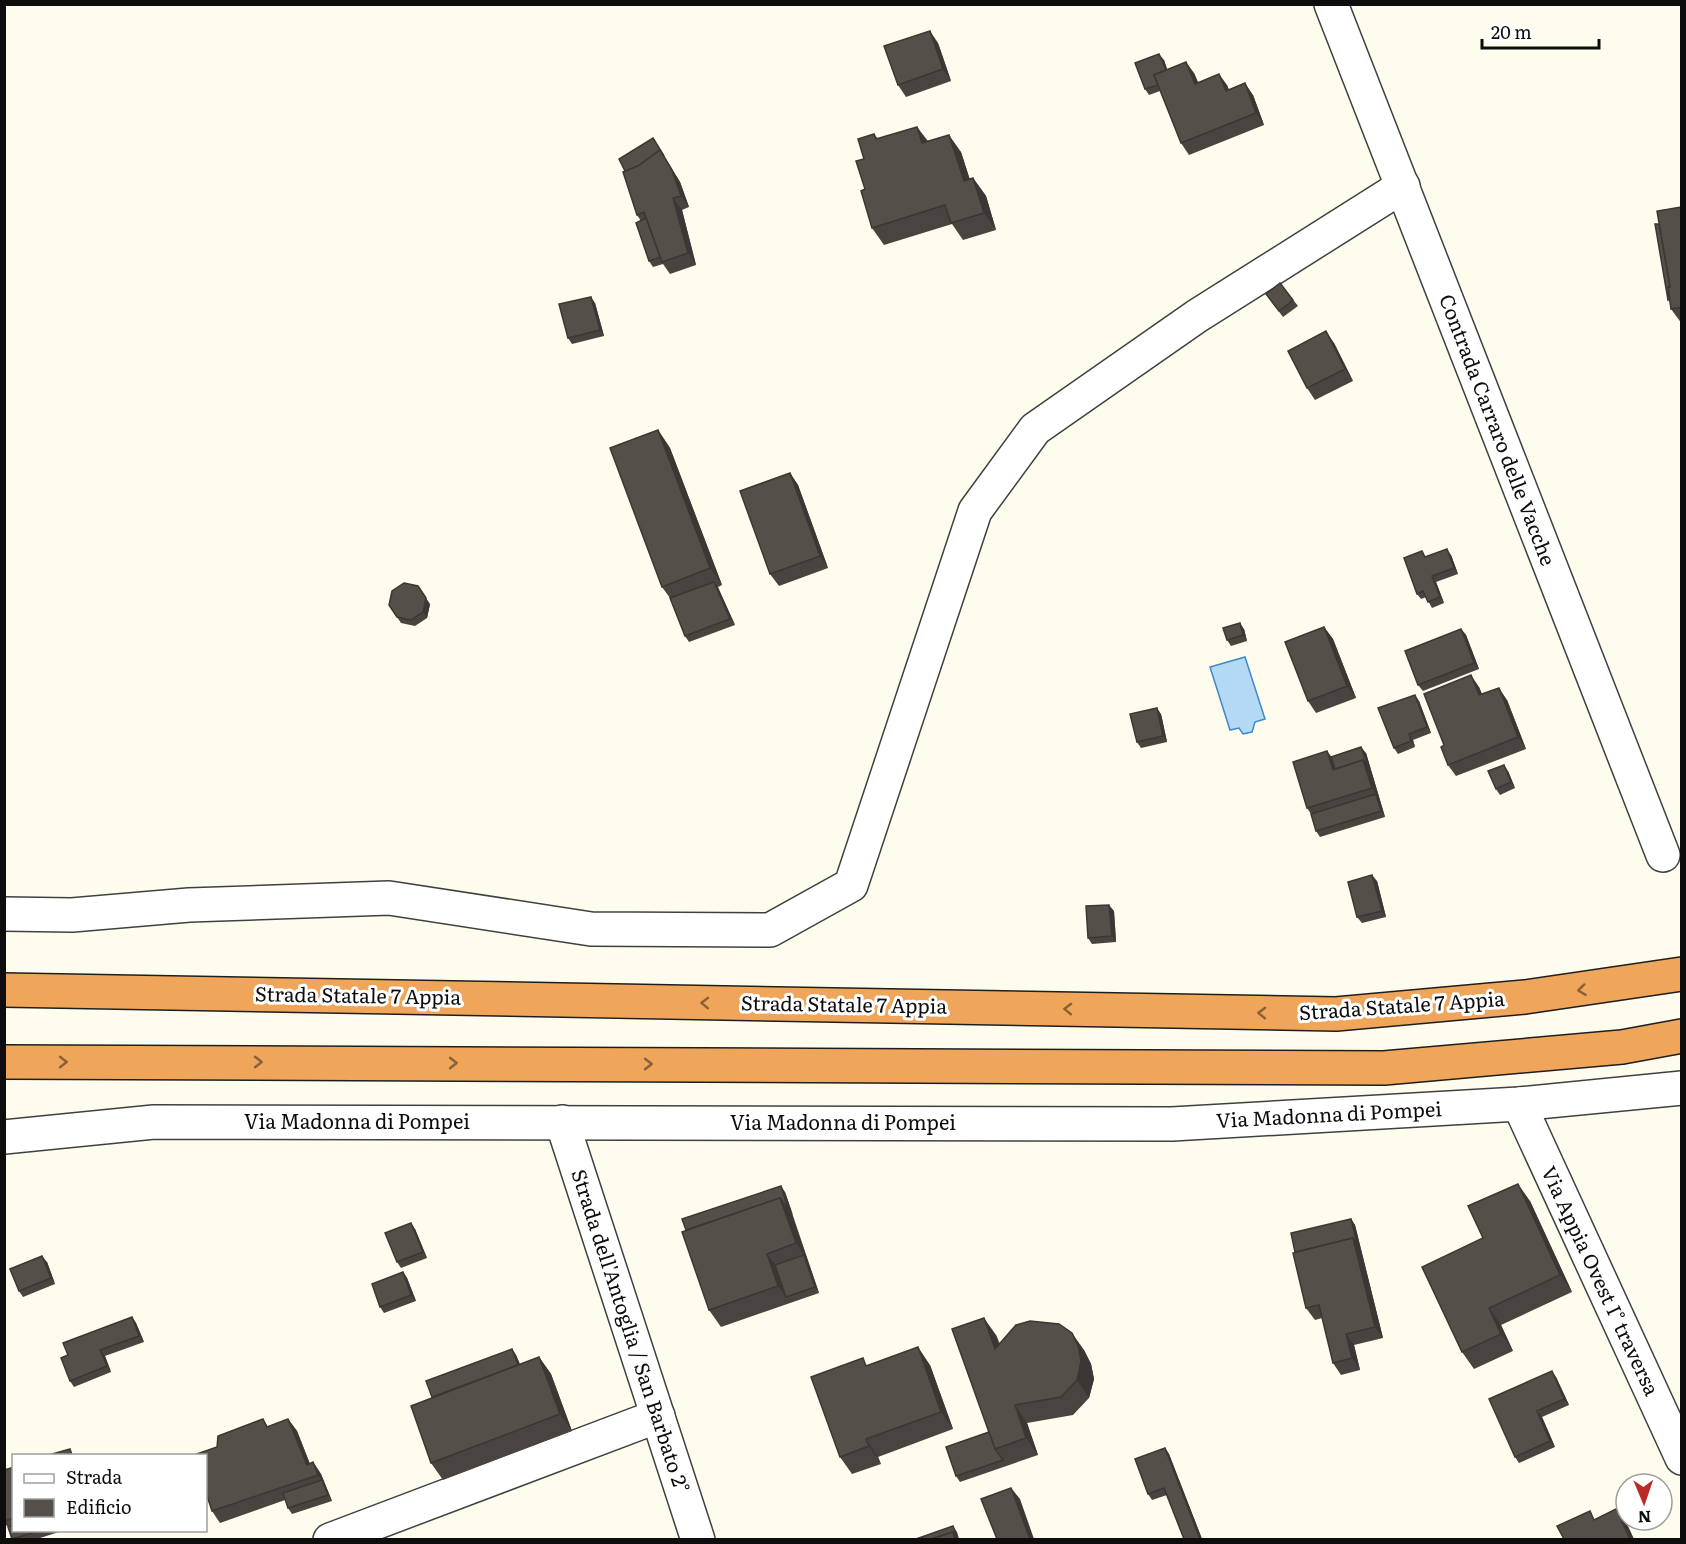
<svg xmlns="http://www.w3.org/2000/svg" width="1686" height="1544" font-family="Literata,serif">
<rect width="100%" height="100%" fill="#fefced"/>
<!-- water -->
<path fill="#b4d9f4" stroke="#3d8ac9" stroke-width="1.5" d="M1245,657L1265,719L1255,722L1252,732L1243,734L1239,728L1230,730L1210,667Z"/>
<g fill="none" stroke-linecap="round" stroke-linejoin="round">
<defs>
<g id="minor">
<path d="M1331,4L1663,855"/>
<path d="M4,914L72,915L189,905L389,898L591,929L770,930L851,885L975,511L1035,429L1197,316L1403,186"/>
<path d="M1519,1104L1682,1458"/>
<path d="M562,1122L698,1540"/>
<path d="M4,1137L154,1122L1172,1124L1519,1104L1682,1088"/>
<path d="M330,1540L658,1416"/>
</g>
<g id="highway">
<path d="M4,990L1336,1014L1525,997L1682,974"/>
<path d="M4,1062L1384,1068L1622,1047L1682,1036"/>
</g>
</defs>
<!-- minor casing -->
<use href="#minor" stroke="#404040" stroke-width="36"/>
<!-- highway casing -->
<use href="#highway" stroke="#1e1e1e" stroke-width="36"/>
<!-- minor -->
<use href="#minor" stroke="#fff" stroke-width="33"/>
<!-- highway -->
<use href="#highway" stroke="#f0a65a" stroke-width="33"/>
</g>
<!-- wall -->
<g fill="#494440">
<path d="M938,43L951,81L906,97L898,85Z"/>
<path d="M1164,60L1167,70L1194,73L1198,82L1227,85L1229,90L1253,95L1264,125L1189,155L1181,143L1160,91L1149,95L1145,89Z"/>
<path d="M917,127L928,141L961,152L970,180L973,178L986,196L996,230L963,240L952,224L884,245L872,228L865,189L864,159L874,134L878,139Z"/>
<path d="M653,138L680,182L689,207L682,210L696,265L670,274L663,264L653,267L649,261L641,221L637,215L625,171Z"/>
<path d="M1682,207V324L1671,309L1670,302L1668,300L1659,224Z"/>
<path d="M1280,283L1298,306L1283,317L1266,294Z"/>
<path d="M595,303L604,336L572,344L568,338Z"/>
<path d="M1334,343L1353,381L1315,400L1307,388Z"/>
<path d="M658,430L670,448L722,585L718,587L735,625L689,642L685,636L670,598L662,587Z"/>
<path d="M790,473L798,485L828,568L779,586L770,574Z"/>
<path d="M1451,555L1458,574L1436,582L1444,603L1432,608L1426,597L1421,599L1417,594L1426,557Z"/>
<path d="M430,604L427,618L415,626L401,623L389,605Z"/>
<path d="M1324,627L1333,639L1356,698L1316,713L1308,701Z"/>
<path d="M1244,629L1247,641L1231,646L1227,640Z"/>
<path d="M1461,629L1466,635L1479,669L1423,691L1418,685Z"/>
<path d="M1479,687L1482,694L1507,700L1526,749L1456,776L1448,765L1444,745Z"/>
<path d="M1419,701L1431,733L1413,740L1415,747L1398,754L1394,748Z"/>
<path d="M1161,714L1167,742L1141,748L1137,742Z"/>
<path d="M1327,751L1331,757L1366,753L1385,817L1320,837L1316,831L1311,814L1307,808Z"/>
<path d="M1508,771L1515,788L1500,795L1496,789Z"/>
<path d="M1377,881L1386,917L1362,923L1357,917Z"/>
<path d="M1114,911L1116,942L1092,944L1088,938Z"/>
<path d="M785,1192L819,1293L721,1327L709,1310Z"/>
<path d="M1530,1201L1572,1292L1501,1325L1513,1351L1474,1369L1462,1352L1483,1238Z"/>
<path d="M1351,1219L1355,1225L1383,1338L1354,1345L1360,1370L1341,1375L1333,1363L1322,1318L1315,1320L1306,1308Z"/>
<path d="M415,1229L427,1258L401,1268L397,1262Z"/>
<path d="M47,1262L55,1284L23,1297L19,1291Z"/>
<path d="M403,1272L407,1278L416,1301L384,1313L380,1307Z"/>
<path d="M132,1317L136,1323L144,1342L105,1356L111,1372L74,1387L70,1381L68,1355Z"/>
<path d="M996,1335L1000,1344L1084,1350L1091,1364L1094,1379L1089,1398L1073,1415L1027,1423L1038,1455L960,1482L956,1476L989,1432Z"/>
<path d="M512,1349L516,1355L520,1364L539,1357L551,1374L572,1431L443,1480L431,1463L432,1397Z"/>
<path d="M868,1365H930L953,1429L878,1457L881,1464L852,1474L840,1457Z"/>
<path d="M1556,1377L1569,1405L1542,1417L1555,1447L1519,1463L1515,1457Z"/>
<path d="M263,1419L268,1427L288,1419L297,1431L310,1464L313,1462L321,1474L332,1501L292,1514L288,1508L285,1500L220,1523L212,1511L217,1447Z"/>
<path d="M1165,1448L1169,1454L1202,1539H1184L1167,1495L1152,1500L1148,1494Z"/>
<path d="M14,1467V1530H65L37,1539H12L8,1527L4,1523V1470Z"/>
</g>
<!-- shaded-wall -->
<g fill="#3c3734">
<path d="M930,31L938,43L951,81L943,69Z"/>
<path d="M1159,54L1164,60L1172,83L1168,77Z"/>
<path d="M1186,62L1194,73L1203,95L1195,84Z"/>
<path d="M1219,74L1227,85L1234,103L1226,91Z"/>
<path d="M1245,83L1253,95L1264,125L1256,113Z"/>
<path d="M917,127L929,144L922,143Z"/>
<path d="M949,135L961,152L976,199L964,181Z"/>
<path d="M653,138L680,182L689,207L681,196Z"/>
<path d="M973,178L986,196L996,230L984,213Z"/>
<path d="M673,198L682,210L696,265L688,253Z"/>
<path d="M591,297L595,303L604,336L600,330Z"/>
<path d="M1326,331L1334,343L1353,381L1345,369Z"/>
<path d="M658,430L670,448L722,585L710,568Z"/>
<path d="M790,473L798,485L828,568L820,556Z"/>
<path d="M1447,549L1451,555L1458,574L1454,568Z"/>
<path d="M1432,576L1436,582L1444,603L1440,597Z"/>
<path d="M714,582L718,588L735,625L730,619Z"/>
<path d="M418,586L430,604L427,618L423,612Z"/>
<path d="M1240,623L1244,629L1247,641L1243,635Z"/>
<path d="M1324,627L1333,639L1356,698L1347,686Z"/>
<path d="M1461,629L1466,635L1479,669L1474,663Z"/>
<path d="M1471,675L1479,687L1487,707L1479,695Z"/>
<path d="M1499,688L1507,700L1526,749L1518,737Z"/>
<path d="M1415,695L1419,701L1431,733L1427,727Z"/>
<path d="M1157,708L1161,714L1167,742L1163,736Z"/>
<path d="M1409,734L1413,740L1415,747L1411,741Z"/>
<path d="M1361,747L1366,753L1385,817L1381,811L1376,794L1372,788L1363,760Z"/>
<path d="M1327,751L1336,763L1339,775L1333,770Z"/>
<path d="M1504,765L1508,771L1515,788L1511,782Z"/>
<path d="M1372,875L1377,881L1386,917L1382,911Z"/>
<path d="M1109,905L1114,911L1116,942L1112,936Z"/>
<path d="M1518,1184L1530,1201L1572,1292L1560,1275Z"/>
<path d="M781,1186L785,1192L793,1215L788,1209Z"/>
<path d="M780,1198L792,1215L819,1293L815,1287L804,1255L796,1243Z"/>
<path d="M1351,1219L1355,1225L1383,1338L1375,1327L1353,1238Z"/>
<path d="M411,1223L415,1229L427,1258L423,1252Z"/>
<path d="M767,1254L780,1271L786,1297L778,1286Z"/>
<path d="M42,1256L47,1262L55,1284L51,1278Z"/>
<path d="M403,1272L407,1278L416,1301L411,1295Z"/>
<path d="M1489,1308L1501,1325L1513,1351L1501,1334Z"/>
<path d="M132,1317L136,1323L144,1342L139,1336Z"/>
<path d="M984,1318L996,1335L1007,1367L995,1349Z"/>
<path d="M1072,1333L1084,1350L1091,1364L1094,1379L1089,1398L1077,1380Z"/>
<path d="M1346,1334L1354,1345L1360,1370L1352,1358Z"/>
<path d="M918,1347L930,1365L953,1429L941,1412Z"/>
<path d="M512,1349L516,1355L527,1383L523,1377Z"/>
<path d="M100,1350L105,1356L111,1372L107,1366Z"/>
<path d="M539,1357L551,1374L572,1431L560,1414Z"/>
<path d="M1552,1371L1556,1377L1569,1405L1564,1399Z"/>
<path d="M1015,1405L1027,1423L1038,1455L1026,1438Z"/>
<path d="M1537,1411L1542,1417L1555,1447L1550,1441Z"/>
<path d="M288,1419L297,1431L315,1477L307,1465Z"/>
<path d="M866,1439L878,1457L881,1464L869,1446Z"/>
<path d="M1165,1448L1169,1454L1202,1539H1200Z"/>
<path d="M313,1462L321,1474L332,1501L328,1495L322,1480L318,1475Z"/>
<path d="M1011,1488L1020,1499L1034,1539H1030Z"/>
<path d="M1616,1509L1628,1526L1634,1539H1630Z"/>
<path d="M953,1526L957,1532L959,1539H955L953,1532Z"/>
</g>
<!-- building -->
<g fill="#554f4a" stroke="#3c3734" stroke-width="1.5">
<path d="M930,31L943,69L898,85L884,46Z"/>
<path d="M1159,54L1166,70L1154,75L1158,85L1145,89L1135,63Z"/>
<path d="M1186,62L1195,84L1219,74L1226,91L1245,83L1256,113L1181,143L1154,75Z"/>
<path d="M917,127L922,143L949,135L964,181L973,178L984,213L951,223L945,205L872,228L861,191L865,189L856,161L864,159L858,139L874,134L876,139Z"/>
<path d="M653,138L664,156L660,150L638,166L625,171L619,159Z"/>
<path d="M660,150L672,170L681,196L673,198L688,253L662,262L644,212L637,215L623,172L638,166Z"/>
<path d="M1682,207V307L1671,309L1668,287H1670L1657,211Z"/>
<path d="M646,218L660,257L649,261L636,223Z"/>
<path d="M1655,224H1659L1670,287H1668L1669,299L1668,300Z"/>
<path d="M1280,283L1293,300L1279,311L1266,294Z"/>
<path d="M591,297L600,330L568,338L559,304Z"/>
<path d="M1326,331L1345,369L1307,388L1288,351Z"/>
<path d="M658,430L710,568L662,587L610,448Z"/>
<path d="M790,473L820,556L770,574L740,491Z"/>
<path d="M1447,549L1454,568L1432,576L1440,597L1428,602L1423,591L1417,594L1404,558L1422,551L1425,557Z"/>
<path d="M714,582L730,619L685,636L670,598Z"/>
<path d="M404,583L418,586L426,598L423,612L411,620L397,617L389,605L392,591Z"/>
<path d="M1240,623L1243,635L1227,640L1223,628Z"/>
<path d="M1324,627L1347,686L1308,701L1285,642Z"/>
<path d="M1461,629L1474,663L1418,685L1405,651Z"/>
<path d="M1471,675L1479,695L1499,688L1518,737L1448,765L1441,747L1444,745L1424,694Z"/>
<path d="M1415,695L1427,727L1409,734L1411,741L1394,748L1378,708Z"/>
<path d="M1157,708L1163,736L1137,742L1130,714Z"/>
<path d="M1361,747L1368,766L1363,760L1335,769L1331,757Z"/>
<path d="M1327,751L1333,770L1363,760L1372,788L1307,808L1293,762Z"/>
<path d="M1504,765L1511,782L1496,789L1488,771Z"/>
<path d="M1376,794L1381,811L1316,831L1311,814Z"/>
<path d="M1372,875L1382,911L1357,917L1348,882Z"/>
<path d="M1109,905L1112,936L1088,938L1086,906Z"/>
<path d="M1518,1184L1560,1275L1489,1308L1501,1334L1462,1352L1422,1267L1483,1238L1468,1206Z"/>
<path d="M781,1186L788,1209L780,1198L686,1230L682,1219Z"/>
<path d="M780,1198L796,1243L767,1254L778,1286L709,1310L682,1232Z"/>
<path d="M1351,1219L1357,1244L1353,1238L1295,1252L1291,1233Z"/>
<path d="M411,1223L423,1252L397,1262L385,1233Z"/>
<path d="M1353,1238L1375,1327L1346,1334L1352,1358L1333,1363L1319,1305L1306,1308L1293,1253Z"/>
<path d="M804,1255L815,1287L786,1297L775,1265Z"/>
<path d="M42,1256L51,1278L19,1291L10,1269Z"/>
<path d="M403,1272L411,1295L380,1307L372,1284Z"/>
<path d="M132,1317L139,1336L100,1350L107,1366L70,1381L61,1358L68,1355L63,1343Z"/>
<path d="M984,1318L995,1349L1016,1325L1030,1321L1059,1324L1072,1333L1078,1346L1081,1361L1077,1380L1061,1397L1015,1405L1026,1438L995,1449L952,1329Z"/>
<path d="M918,1347L941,1412L866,1439L869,1446L840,1457L811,1377L863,1358L866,1366Z"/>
<path d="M512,1349L518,1365L432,1397L426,1381Z"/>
<path d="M539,1357L560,1414L431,1463L411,1406Z"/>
<path d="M1552,1371L1564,1399L1537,1411L1550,1441L1515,1457L1489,1399Z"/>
<path d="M263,1419L267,1427L288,1419L307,1465L313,1462L318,1475L212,1511L206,1493V1455H194L217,1447L218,1436Z"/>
<path d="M989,1432L995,1449L1003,1460L956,1476L946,1447Z"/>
<path d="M1165,1448L1200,1539H1184L1164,1488L1148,1494L1135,1459Z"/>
<path d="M70,1449L72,1455H49Z"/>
<path d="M14,1467V1518L4,1521V1470Z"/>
<path d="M322,1480L328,1495L288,1508L283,1493Z"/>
<path d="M1011,1488L1030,1539H997L981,1499Z"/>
<path d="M1616,1509L1630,1539H1564L1557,1526L1590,1511L1594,1520Z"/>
<path d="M14,1525V1530H42L12,1539L8,1527Z"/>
<path d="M953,1526L957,1538L953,1532L932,1539H916Z"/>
<path d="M953,1532L955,1539H932Z"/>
</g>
<!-- one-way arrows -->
<defs><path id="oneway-chevron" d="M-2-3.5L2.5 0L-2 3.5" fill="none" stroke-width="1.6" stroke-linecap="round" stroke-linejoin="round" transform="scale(1.5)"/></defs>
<g stroke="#8a6137">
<use href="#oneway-chevron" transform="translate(1582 990) rotate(173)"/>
<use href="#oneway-chevron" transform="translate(705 1003) rotate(-179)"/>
<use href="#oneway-chevron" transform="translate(1068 1009) rotate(-179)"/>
<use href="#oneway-chevron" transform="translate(1262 1013) rotate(-179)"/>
<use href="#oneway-chevron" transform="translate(63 1062)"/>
<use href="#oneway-chevron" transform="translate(258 1062)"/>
<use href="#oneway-chevron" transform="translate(453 1063)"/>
<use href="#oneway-chevron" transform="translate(648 1064)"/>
</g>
<g text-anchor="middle" stroke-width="6" stroke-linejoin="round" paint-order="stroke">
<!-- street labels -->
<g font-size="20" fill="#0d0d0d" stroke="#fff">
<text transform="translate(1497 430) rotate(69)" y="7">Contrada Carraro delle Vacche</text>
<text transform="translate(358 996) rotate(1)" y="7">Strada Statale 7 Appia</text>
<text transform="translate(844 1005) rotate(1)" y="7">Strada Statale 7 Appia</text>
<text transform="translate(1402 1006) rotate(-4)" y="7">Strada Statale 7 Appia</text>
<text transform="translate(1329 1115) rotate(-3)" y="7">Via Madonna di Pompei</text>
<text x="357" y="1129">Via Madonna di Pompei</text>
<text x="843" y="1130">Via Madonna di Pompei</text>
<text transform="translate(1600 1281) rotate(65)" y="7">Via Appia Ovest I° traversa</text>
<text transform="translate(630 1331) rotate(72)" y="7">Strada dell'Antoglia / San Barbato 2°</text>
</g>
</g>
<!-- border -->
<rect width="1686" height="1544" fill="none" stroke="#0d0d0d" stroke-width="12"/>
<!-- legend -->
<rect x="12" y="1454" width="195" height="78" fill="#ffffff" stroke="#9e9e9e" stroke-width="1.5"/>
<rect x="24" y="1474" width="30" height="9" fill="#ffffff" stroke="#9e9e9e" stroke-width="1.5"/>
<text x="66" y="1484" font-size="18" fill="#0d0d0d">Strada</text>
<rect x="24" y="1499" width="30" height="18" fill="#554f4a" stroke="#9e9e9e" stroke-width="1.5"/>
<text x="66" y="1514" font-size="18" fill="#0d0d0d">Edificio</text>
<!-- north arrow -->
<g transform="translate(1644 1502) rotate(178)"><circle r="28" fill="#ffffff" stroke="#9e9e9e" stroke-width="1.5"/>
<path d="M0-4.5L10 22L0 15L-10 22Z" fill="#b92a29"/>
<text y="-9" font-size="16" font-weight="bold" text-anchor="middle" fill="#0d0d0d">N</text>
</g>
<!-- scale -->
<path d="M1482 39v9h117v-9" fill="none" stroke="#0d0d0d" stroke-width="3"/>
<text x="1491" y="39" font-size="18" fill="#0d0d0d" stroke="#ffffff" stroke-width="4.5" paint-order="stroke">20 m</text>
</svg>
